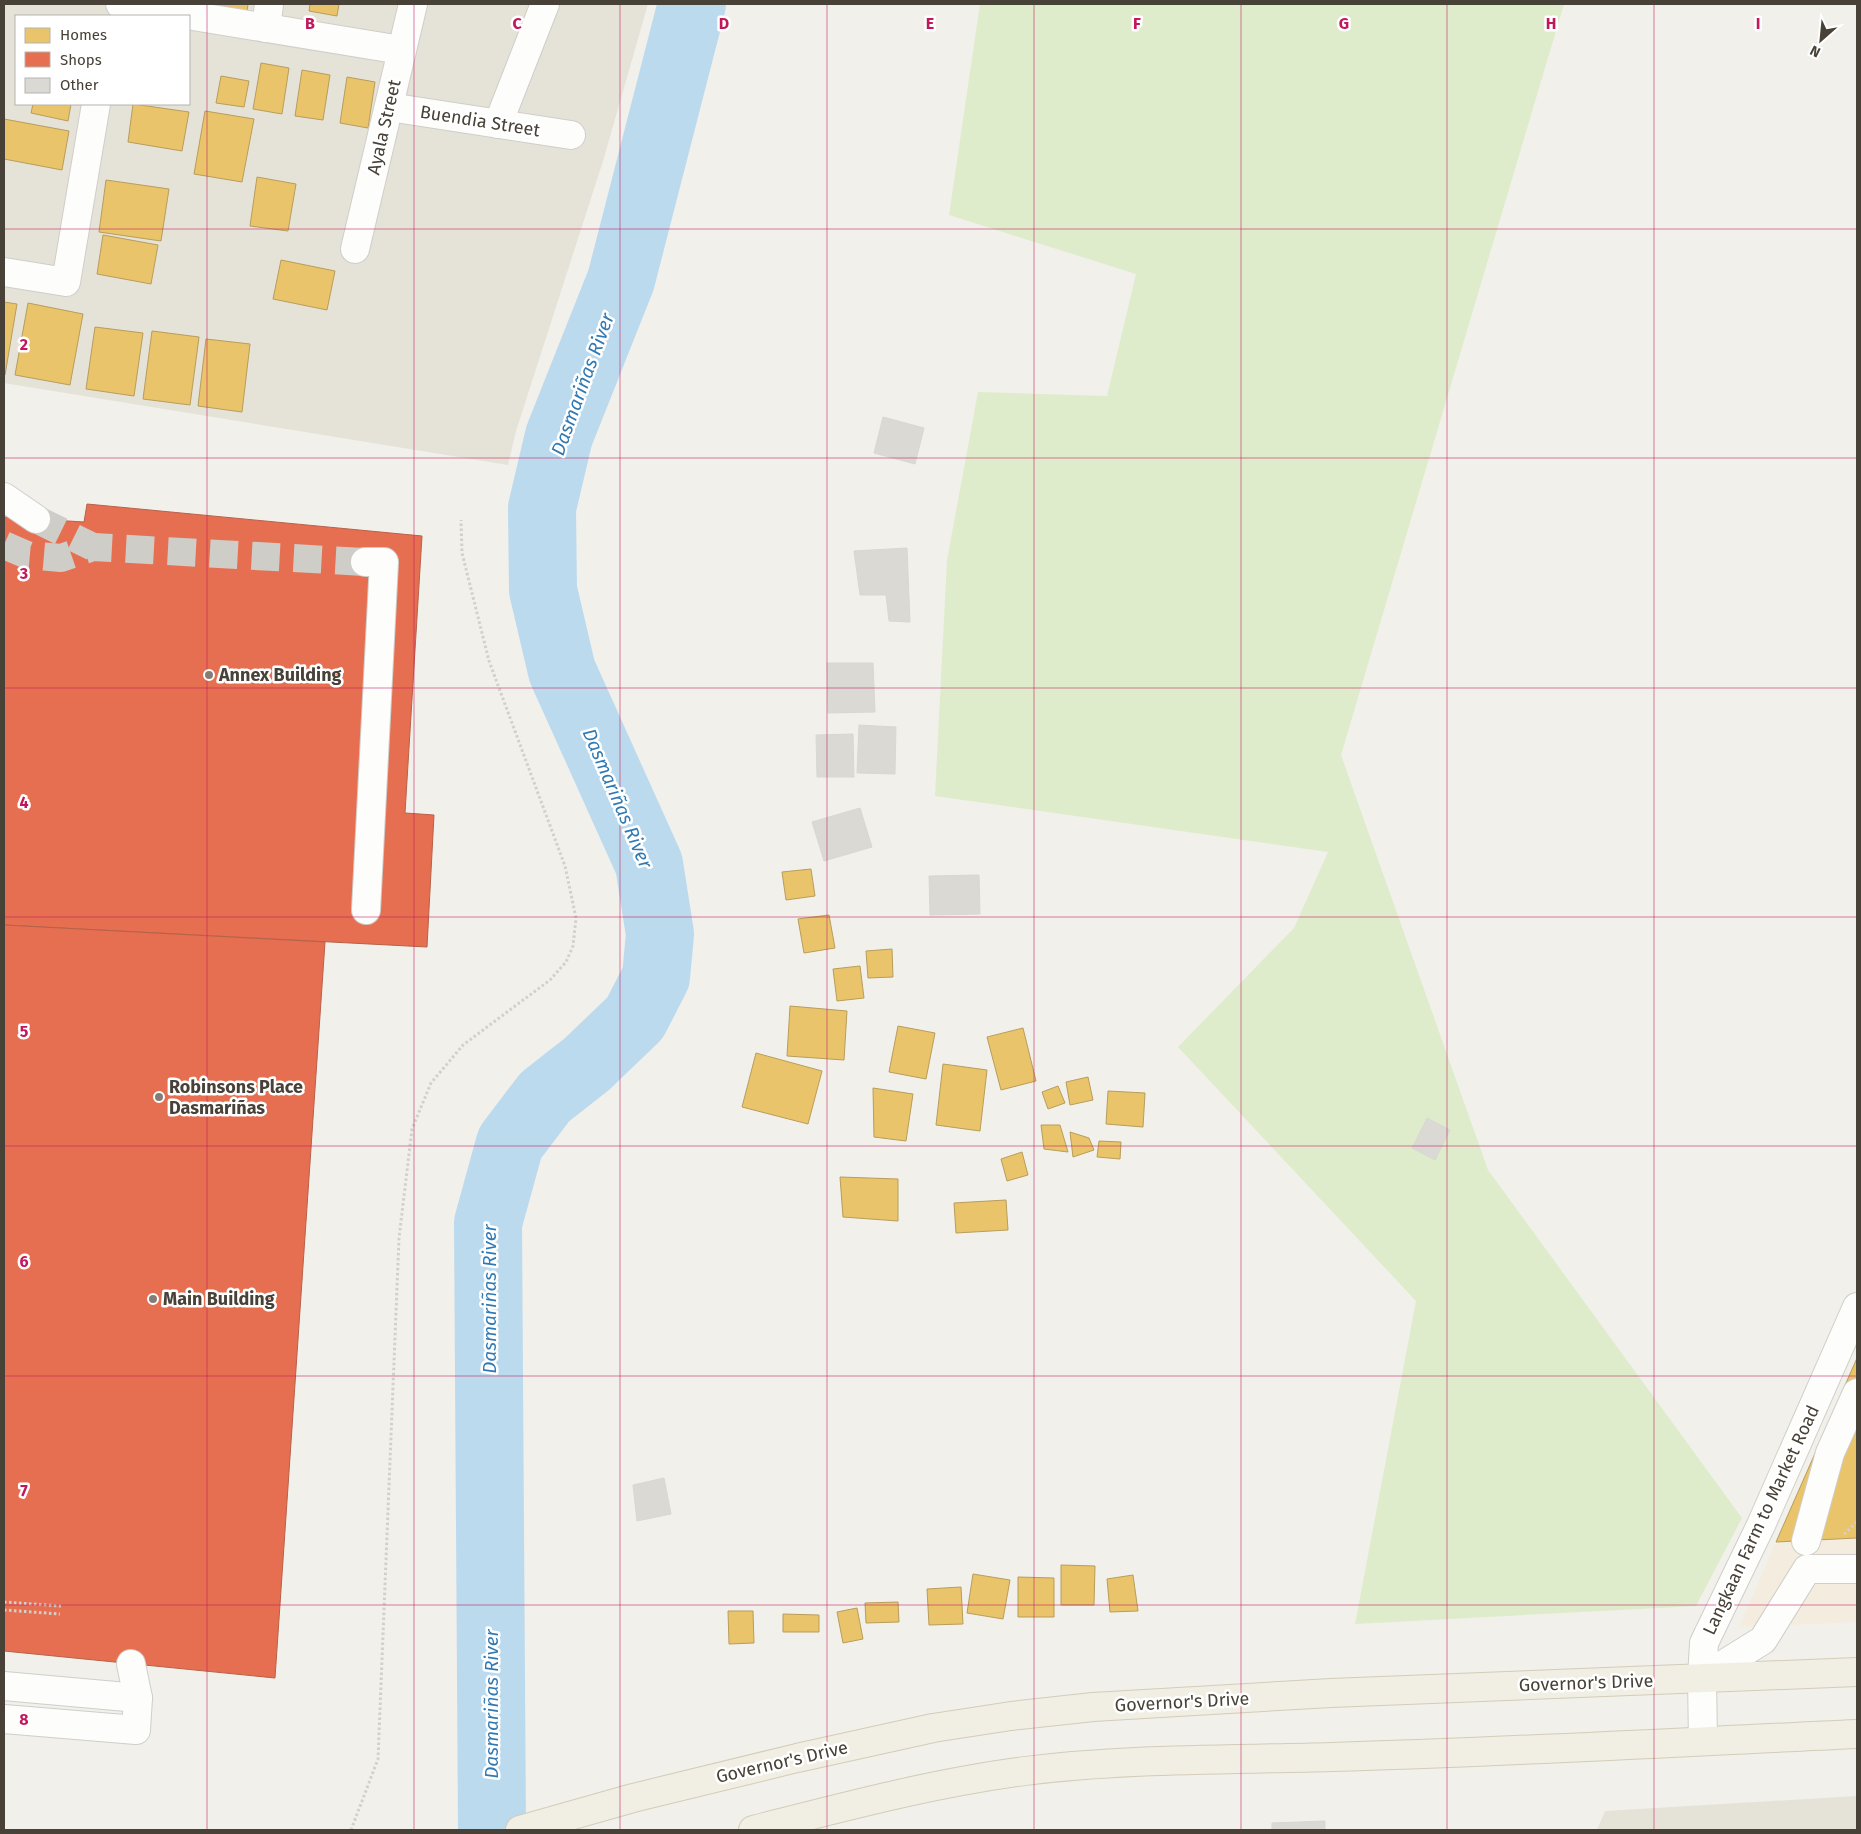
<svg xmlns="http://www.w3.org/2000/svg" width="1861" height="1834" font-family="'Fira Sans',sans-serif">
<rect width="100%" height="100%" fill="#f1f0eb"/>
<!-- residential -->
<g fill="#e5e2d8" fill-rule="evenodd">
<path d="M4,4H648L603,161L516,431L508,465L4,383ZM16,16H189V104H16Z"/>
<path d="M1857,1796V1830H1597L1605,1811Z"/>
</g>
<!-- commercial -->
<path fill="#f4ecde" d="M1857,1358V1622L1739,1627L1776,1542Z"/>
<!-- green -->
<path fill="#deeccb" d="M980,4H1564L1341,755L1488,1170L1742,1518L1696,1606L1355,1624L1416,1301L1178,1047L1294,928L1328,852L935,796L947,560L978,392L1107,396L1136,274L949,215Z"/>
<!-- homes -->
<g fill="#e9c46a" stroke="#b89d5b">
<path d="M202,4H248L247,12Z"/>
<path d="M310,4H339L337,16L309,11Z"/>
<path d="M261,63L289,68L282,114L253,109Z"/>
<path d="M302,70L330,75L323,120L295,116Z"/>
<path d="M221,76L249,81L244,107L216,103Z"/>
<path d="M347,77L375,82L368,128L340,123Z"/>
<path d="M33,104H71L68,121L31,113Z"/>
<path d="M133,104L189,112L182,151L128,142Z"/>
<path d="M205,111L254,119L242,182L194,174Z"/>
<path d="M4,119L69,131L62,170L4,159Z"/>
<path d="M257,177L296,184L288,231L250,226Z"/>
<path d="M106,180L169,189L161,241L99,232Z"/>
<path d="M103,235L158,245L151,284L97,274Z"/>
<path d="M281,260L335,271L327,310L273,299Z"/>
<path d="M4,302L17,304L5,375H4Z"/>
<path d="M28,303L83,314L70,385L15,375Z"/>
<path d="M95,327L143,333L134,396L86,389Z"/>
<path d="M152,331L199,337L190,405L143,399Z"/>
<path d="M206,339L250,344L242,412L198,406Z"/>
<path d="M811,869L815,896L786,900L782,872Z"/>
<path d="M829,915L835,948L804,953L798,919Z"/>
<path d="M892,949L893,977L868,978L866,951Z"/>
<path d="M860,966L864,998L837,1001L833,969Z"/>
<path d="M790,1006L847,1011L844,1060L787,1056Z"/>
<path d="M898,1026L935,1033L926,1079L889,1072Z"/>
<path d="M1023,1028L1036,1081L1001,1090L987,1037Z"/>
<path d="M756,1053L822,1071L808,1124L742,1107Z"/>
<path d="M943,1064L987,1070L980,1131L936,1125Z"/>
<path d="M1088,1077L1093,1100L1070,1105L1066,1082Z"/>
<path d="M1058,1086L1065,1103L1048,1109L1042,1092Z"/>
<path d="M873,1088L913,1094L906,1141L874,1137Z"/>
<path d="M1108,1091L1145,1093L1143,1127L1106,1124Z"/>
<path d="M1041,1125H1060L1068,1152L1044,1149Z"/>
<path d="M1070,1132L1089,1138L1094,1150L1073,1157Z"/>
<path d="M1099,1141L1121,1142L1120,1159L1097,1157Z"/>
<path d="M1022,1152L1028,1175L1007,1181L1001,1159Z"/>
<path d="M840,1177L898,1179V1221L843,1217Z"/>
<path d="M1006,1200L1008,1230L956,1233L954,1203Z"/>
<path d="M1857,1358V1538L1776,1542Z"/>
<path d="M1061,1565L1095,1566L1094,1605H1061Z"/>
<path d="M973,1574L1010,1580L1003,1619L967,1613Z"/>
<path d="M1133,1575L1138,1611L1110,1612L1107,1579Z"/>
<path d="M1018,1577L1054,1578V1617H1018Z"/>
<path d="M961,1587L963,1624L929,1625L927,1589Z"/>
<path d="M898,1602L899,1622L866,1623L865,1603Z"/>
<path d="M857,1608L863,1639L843,1643L837,1612Z"/>
<path d="M728,1611H753L754,1643L729,1644Z"/>
<path d="M783,1614L819,1615V1632H783Z"/>
</g>
<!-- shops -->
<g fill="#e76f51" stroke="#b76149">
<path d="M87,504L422,536L405,813L434,815L427,947L4,925V517L84,522Z"/>
<path d="M4,925L325,942L275,1678L4,1651Z"/>
</g>
<g fill="none" stroke-linecap="round" stroke-linejoin="round">
<!-- river -->
<path stroke="#bcdaee" stroke-width="68" d="M492,1830L488,1223L510,1143L545,1097L587,1064L635,1018L656,977L660,934L649,864L562,671L543,590L542,508L559,436L621,280L692,4"/>
</g>
<!-- building -->
<g fill="#dbd9d4" stroke="#d9d7d1">
<path d="M883,417L924,428L915,464L874,453Z"/>
<path d="M907,548L910,622L889,621L886,595H860L854,551Z"/>
<path d="M827,663H873L875,712L828,713Z"/>
<path d="M859,725L896,727L895,774L857,773Z"/>
<path d="M853,734L854,777H817L816,735Z"/>
<path d="M860,808L872,847L824,861L812,822Z"/>
<path d="M979,875L980,914L930,915L929,876Z"/>
<path d="M1427,1118L1450,1130L1435,1160L1412,1148Z"/>
<path d="M664,1478L671,1514L637,1521L633,1485Z"/>
<path d="M1325,1821V1830H1272V1823Z"/>
</g>
<g fill="none" stroke-linecap="round" stroke-linejoin="round">
<!-- minor-tunnel -->
<g stroke="#cfcdc7" stroke-width="28" stroke-dasharray="28 14" stroke-linecap="butt">
<path d="M36,519L93,547"/>
<path d="M4,545L27,555L61,558L93,547L365,562"/>
</g>
<defs>
<g id="minor">
<path d="M120,4L401,50"/>
<path d="M266,28L269,4"/>
<path d="M389,107L571,135"/>
<path d="M498,124L545,4"/>
<path d="M355,249L413,4"/>
<path d="M4,272L66,282L96,104"/>
<path d="M4,497L36,519"/>
<path d="M365,562H384L366,910"/>
<path d="M1806,1541L1830,1453L1857,1393"/>
<path d="M1702,1678L1763,1640L1807,1569H1857"/>
<path d="M4,1686L138,1698"/>
<path d="M4,1719L136,1730L138,1698L131,1664"/>
<path d="M1703,1741L1702,1678L1704,1643L1761,1525L1857,1307"/>
</g>
<g id="major">
<path d="M520,1830L633,1798L797,1758L933,1728L1011,1716L1093,1707L1331,1693L1857,1672"/>
<path d="M753,1830C843,1807 933,1783 1025,1771C1127,1758 1230,1760 1332,1757C1507,1752 1682,1742 1857,1734"/>
</g>
</defs>
<!-- minor casing -->
<use href="#minor" stroke="#cfcec9" stroke-width="30"/>
<!-- major casing -->
<use href="#major" stroke="#d3ccb8" stroke-width="30"/>
<!-- path -->
<g stroke="#d1d0ca" stroke-width="3" stroke-dasharray="2.5 2.5" stroke-linecap="butt">
<path d="M1844,1534L1857,1522"/>
<path d="M4,1602L61,1606"/>
<path d="M4,1610L60,1614"/>
<path d="M351,1830L378,1759L399,1238L412,1129L431,1083L463,1045L550,980L566,962L573,946L576,918L565,866L489,661L462,553L461,520"/>
</g>
<!-- minor -->
<use href="#minor" stroke="#fdfdfc" stroke-width="28"/>
<!-- major -->
<use href="#major" stroke="#f1eee4" stroke-width="28"/>
</g>
<!-- grid -->
<path fill="none" stroke="#c2185b" stroke-width="1" stroke-opacity="0.55" d="M207,4V1830M414,4V1830M620,4V1830M827,4V1830M1034,4V1830M1241,4V1830M1447,4V1830M1654,4V1830M4,229H1857M4,458H1857M4,688H1857M4,917H1857M4,1146H1857M4,1376H1857M4,1605H1857"/>
<!-- markers -->
<g fill="#827e76" stroke="#fff" stroke-width="2">
<circle cx="209" cy="675" r="5"/>
<circle cx="159" cy="1097" r="5"/>
<circle cx="153" cy="1299" r="5"/>
</g>
<g text-anchor="middle" stroke-width="5" stroke-linejoin="round" paint-order="stroke">
<!-- street labels -->
<g font-size="18" fill="#474137" stroke="#fff">
<text transform="translate(480 121) rotate(9)" y="6">Buendia Street</text>
<text transform="translate(384 127) rotate(-77)" y="6">Ayala Street</text>
<text transform="translate(1761 1520) rotate(-65)" y="6">Langkaan Farm to Market Road</text>
<text transform="translate(1586 1683) rotate(-2)" y="6">Governor's Drive</text>
<text transform="translate(1182 1702) rotate(-3)" y="6">Governor's Drive</text>
<text transform="translate(782 1762) rotate(-13)" y="6">Governor's Drive</text>
</g>
<!-- poi labels -->
<g font-size="18" font-weight="bold" fill="#474137" stroke="#fff" text-anchor="start">
<text x="219" y="681">Annex Building</text>
<text x="169" y="1093">Robinsons Place<tspan x="169" dy="21">Dasmariñas</tspan></text>
<text x="163" y="1305">Main Building</text>
</g>
<!-- water labels -->
<g font-size="19" font-style="italic" fill="#3079b3" stroke="#fff">
<text transform="translate(582 384) rotate(-70)" y="7">Dasmariñas River</text>
<text transform="translate(618 798) rotate(67)" y="7">Dasmariñas River</text>
<text transform="translate(489 1299) rotate(-90)" y="7">Dasmariñas River</text>
<text transform="translate(491 1704) rotate(-90)" y="7">Dasmariñas River</text>
</g>
</g>
<g font-size="16" text-anchor="middle" font-weight="bold" fill="#c2185b" stroke="#fff" stroke-width="5" stroke-linejoin="round" paint-order="stroke">
<text x="310" y="29">B</text>
<text x="517" y="29">C</text>
<text x="724" y="29">D</text>
<text x="930" y="29">E</text>
<text x="1137" y="29">F</text>
<text x="1344" y="29">G</text>
<text x="1551" y="29">H</text>
<text x="1758" y="29">I</text>
<text x="24" y="350">2</text>
<text x="24" y="579">3</text>
<text x="24" y="808">4</text>
<text x="24" y="1037">5</text>
<text x="24" y="1267">6</text>
<text x="24" y="1496">7</text>
<text x="24" y="1725">8</text>
</g>
<!-- border -->
<rect width="1861" height="1834" fill="none" stroke="#474137" stroke-width="10"/>
<!-- legend -->
<rect x="15" y="15" width="175" height="90" fill="#ffffff" stroke="#b5b3af"/>
<rect x="25" y="28" width="25" height="15" fill="#e9c46a" stroke="#b5b3af"/>
<text x="60" y="40" font-size="15" fill="#474137">Homes</text>
<rect x="25" y="52" width="25" height="15" fill="#e76f51" stroke="#b5b3af"/>
<text x="60" y="65" font-size="15" fill="#474137">Shops</text>
<rect x="25" y="78" width="25" height="15" fill="#dbd9d4" stroke="#b5b3af"/>
<text x="60" y="90" font-size="15" fill="#474137">Other</text>
<!-- north arrow -->
<g transform="translate(1821 40) rotate(207)" stroke="#ffffff" stroke-width="4" paint-order="stroke">
<path d="M0-4L9 19L0 12L-9 19Z" fill="#474137"/>
<text y="-8" font-size="14" font-weight="bold" text-anchor="middle" fill="#474137">N</text>
</g>
</svg>
